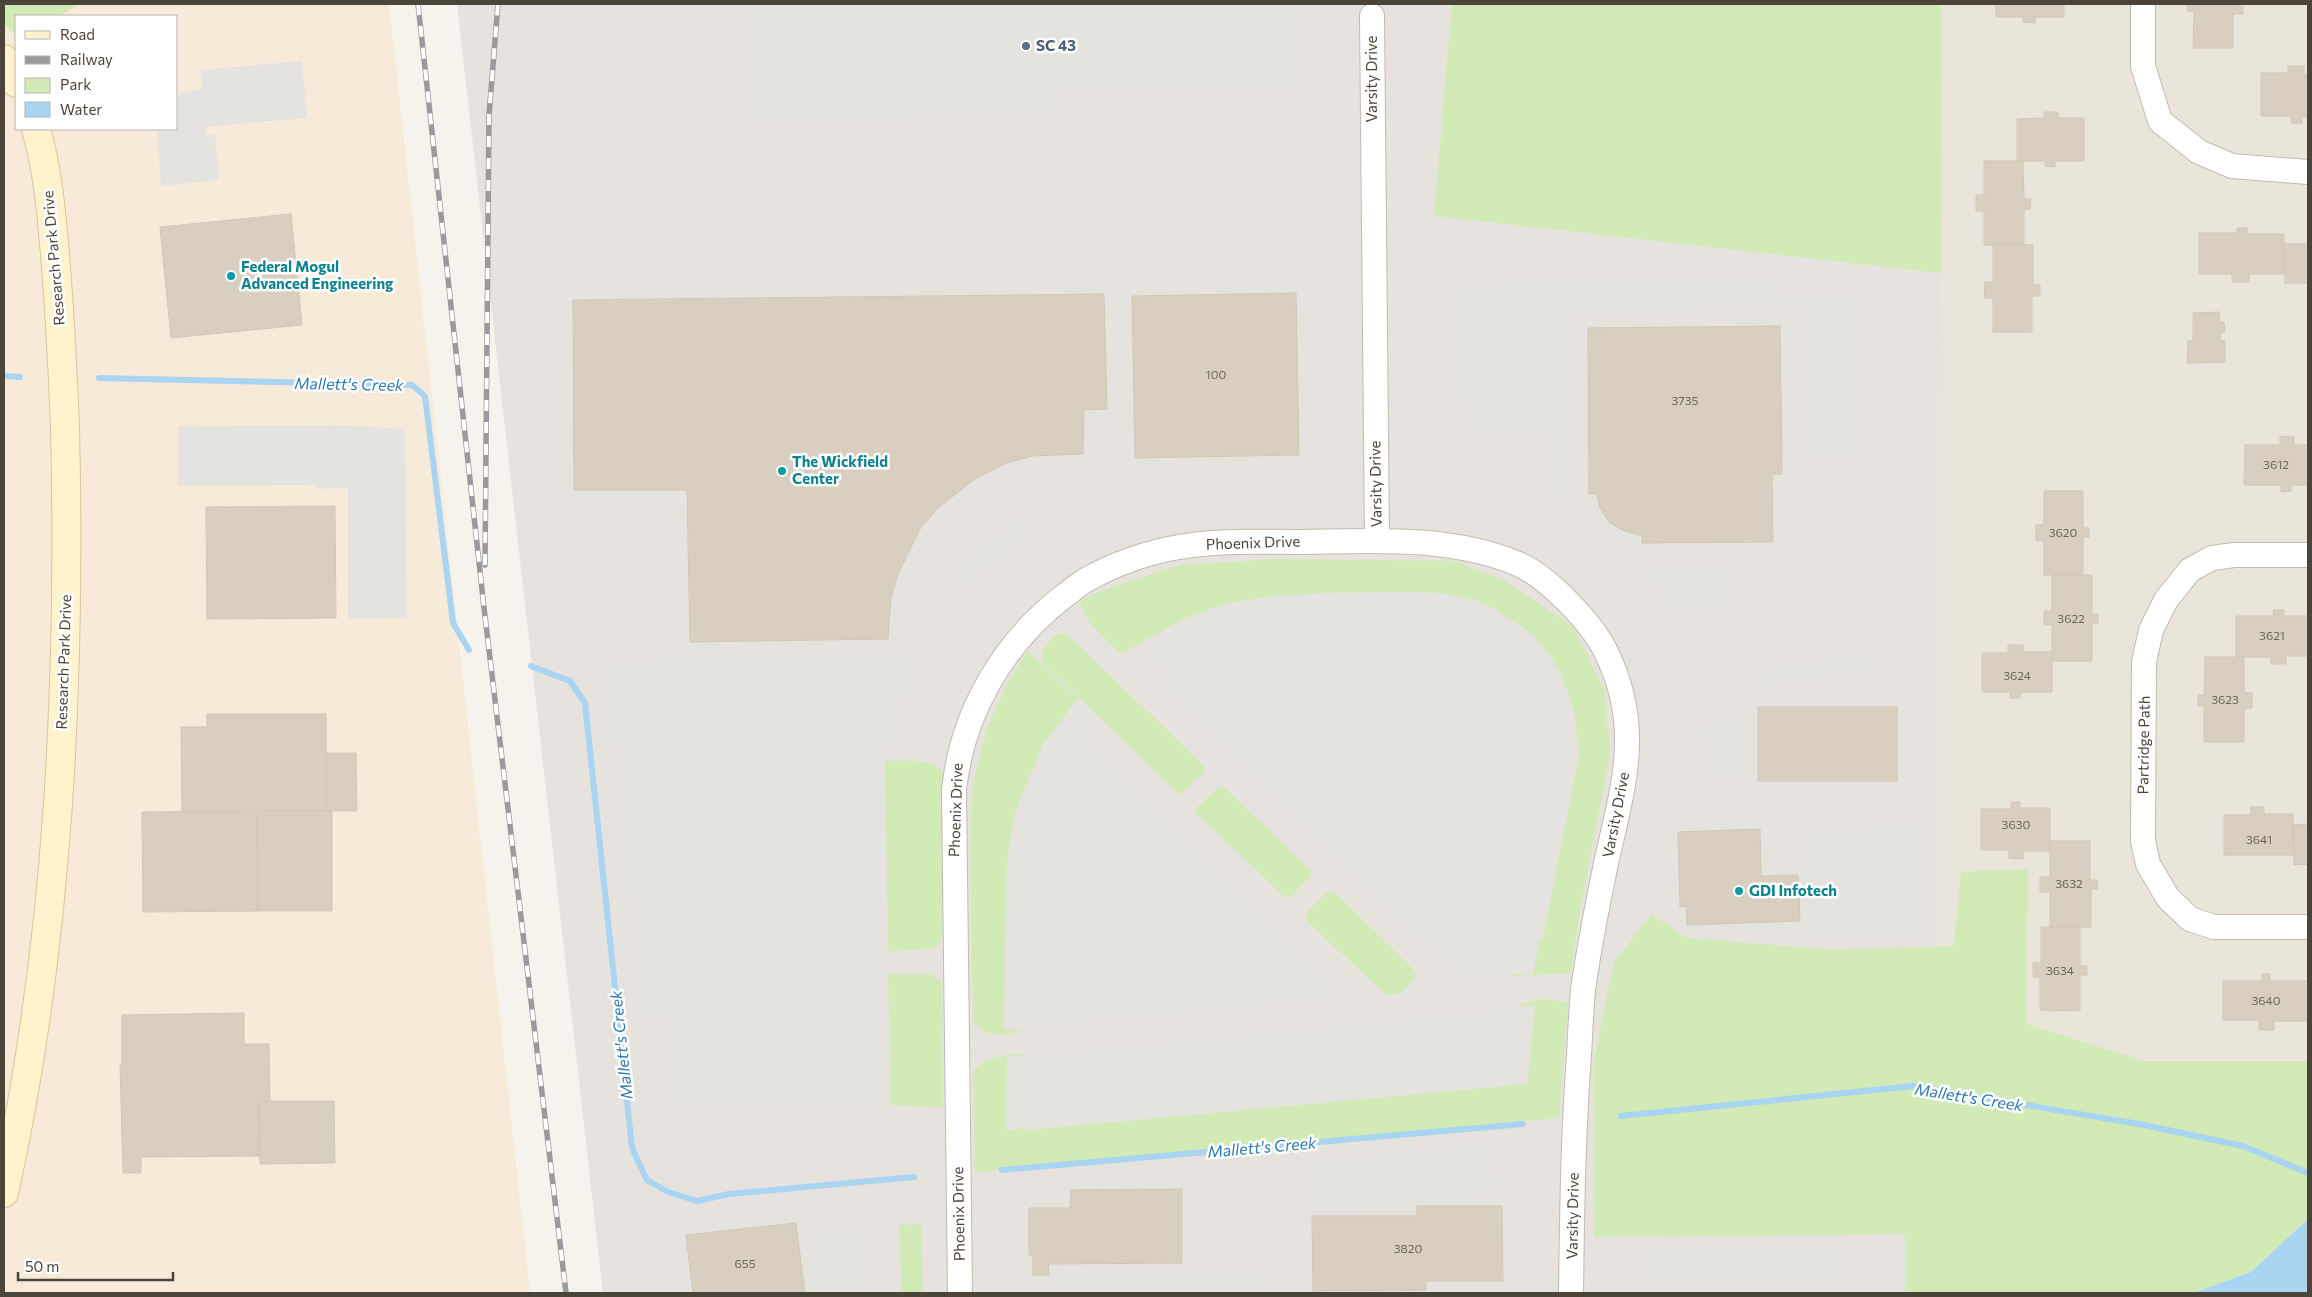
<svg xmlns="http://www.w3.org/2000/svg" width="2312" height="1297" font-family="Commissioner,sans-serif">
<rect width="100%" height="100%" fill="#f6f3ec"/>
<!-- residential -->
<path fill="#eae5da" d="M1942,4H2308V1061L1936,1062Z"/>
<!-- commercial -->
<path fill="#f7ead8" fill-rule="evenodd" d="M4,4H389L530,1293H4ZM16,16H176V129H16Z"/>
<!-- industrial -->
<path fill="#e6e2dd" d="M457,4H1942L1935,1293H603Z"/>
<!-- green -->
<g fill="#d2eab5">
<path d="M4,4H80L58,16H16V36L4,23Z"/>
<path d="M1452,4H1942L1941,273L1434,216Z"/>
<path d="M1275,559L1453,561L1504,580L1573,627L1605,691L1610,755L1580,910L1571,973L1512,976L1514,945L1519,940L1543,939L1579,755L1574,711L1560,672L1499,611L1477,601L1446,594L1414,592L1321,593L1228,603L1184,619L1121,654C1105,638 1084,623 1080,600L1114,586L1181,565Z"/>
<path d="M1066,633L1203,765L1204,772L1180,795L1042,662C1040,649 1048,643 1057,634Z"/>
<path d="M1028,651L1078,699L1044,743L1011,833L1007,865L1004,1028H1023C1018,1034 996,1036 988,1033C982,1031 977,1025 973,1020L970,846L973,784L987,729L1007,684Z"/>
<path d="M876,761C896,762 932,755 944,774L942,940L936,948L873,953L888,939L885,771Z"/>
<path d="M1219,787L1225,788L1311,871V876L1291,897L1286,898L1195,812L1197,807Z"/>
<path d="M2028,869L2026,1024L2145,1061H2308V1219L2251,1272L2193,1293H1905V1234L1594,1237L1593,1066L1614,962L1652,914L1687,938L1835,950L1954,946L1961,872Z"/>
<path d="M1331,892L1337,894L1413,969L1416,974L1415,979L1402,993L1386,995L1306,920L1307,913L1326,893Z"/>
<path d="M880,974H932L942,983L943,1107L890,1105L888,984Z"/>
<path d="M1544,999L1568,1002L1559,1118L975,1172L973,1073C980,1058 1007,1054 1022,1054L1025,1057L1027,1130L1527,1084L1535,1010H1519L1522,1003Z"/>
<path d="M921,1224L923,1293H902L899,1225Z"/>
</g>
<!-- parking -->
<g fill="#e5e3e0">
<path d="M743,4H1307L1309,88L1063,93V115L745,121Z"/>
<path d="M302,61L307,118L205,127L206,135L215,134L219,180L161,186L157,129H176V97L184,92L202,89L201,70Z"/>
<path d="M1780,278L1781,296L1861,295L1864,458L1806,459L1803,308L1570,312L1573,498H1546L1545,436L1459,438L1456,283Z"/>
<path d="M339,425L405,429L407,618L348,619V488L315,489V485L178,486V426Z"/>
<path d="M1026,505L1035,533L954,600L945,574Z"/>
<path d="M1646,567H1737V606L1664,607L1646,581Z"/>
<path d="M1414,592L1446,594L1477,601L1517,623L1535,637L1549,654L1560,672L1574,711L1579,755L1533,974L1454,975L1166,695L1144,642L1184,619L1228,603L1285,595Z"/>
<path d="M1879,649L1883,668L1760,690L1757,670Z"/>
<path d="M914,654L915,687L901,713L899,731L885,761L890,1105L663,1107L662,1018L640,1020L601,659Z"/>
<path d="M1078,699L1094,714L1093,747L1329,975L1328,1001L1004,1030L1007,865L1016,809L1044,743Z"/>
<path d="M1748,713V779L1700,780L1698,726Z"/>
<path d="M1927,824L1930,937L1810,941L1806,829Z"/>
<path d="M1535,1006L1527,1084L1006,1130L1007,1057Z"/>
<path d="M1501,1141L1502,1197L1414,1199V1208L1312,1209L1311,1160Z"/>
<path d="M864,1227L872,1293H817L810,1233Z"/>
<path d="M1646,1244L1845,1246L1844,1283L1645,1282Z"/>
<path d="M1273,1271V1293H1056V1273Z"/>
</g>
<!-- water -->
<path fill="#a9d4f2" d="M2308,1219V1293H2193L2251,1272Z"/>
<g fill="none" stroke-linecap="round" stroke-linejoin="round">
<!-- stream -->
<g stroke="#a9d4f2" stroke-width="6">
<path d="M4,376L20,377"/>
<path d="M99,378L412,385L425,396L453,623L469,650"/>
<path d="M531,666L570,681L585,703L632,1148L647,1180L668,1192L697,1201L729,1194L914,1177"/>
<path d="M1621,1116L1913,1086L2139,1124L2243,1146L2308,1173"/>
<path d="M1002,1170L1523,1124"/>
</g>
</g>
<!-- building -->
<g fill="#d8cfc1" stroke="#d3c7b4">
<path d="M1996,4H2064V17H2035V23L2023,22V17H1996Z"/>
<path d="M2187,4H2243V14H2233V48H2193L2194,11H2187Z"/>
<path d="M2288,66H2304V74H2308V117H2302V123H2291V116H2261V73H2288Z"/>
<path d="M2044,112H2058V118H2084V161H2055V167L2045,166V161H2017V119L2044,118Z"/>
<path d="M1984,161H2023L2024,199H2031L2030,209H2024V245H1984V211H1976V195H1984Z"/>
<path d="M291,214L302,325L171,338L160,227Z"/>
<path d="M2237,228H2247V234H2284V274H2249V282H2232V274H2199V233H2237Z"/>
<path d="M1993,244L2033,245V285H2040V296H2032V332H1993V298H1984L1985,282H1993Z"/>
<path d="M2284,244H2308V283H2285Z"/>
<path d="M1296,293L1299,455L1135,458L1132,296Z"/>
<path d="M1104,294L1107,409L1084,410L1083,454L1032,456L1004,464L976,478L938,508L920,529L898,574L891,598L888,639L690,642L687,490H574L573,300Z"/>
<path d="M2220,312L2219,322H2224L2225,332H2220V341H2225V362L2187,363L2188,341H2193V313Z"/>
<path d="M1780,326L1782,474H1772L1773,542L1642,543V536L1622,530L1610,523L1600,508L1597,494H1589L1588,328Z"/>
<path d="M2280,436L2294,437V445H2308V485H2291V491L2281,492V485H2244L2245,445H2280Z"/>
<path d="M2044,491H2083V528H2089V537H2083V575H2044V541L2036,540V525H2044Z"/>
<path d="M335,506L336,618L207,619L206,507Z"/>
<path d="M2052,575H2092V614H2098V623H2092V661H2052V625H2044V611H2052Z"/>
<path d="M2273,610H2284V616H2308V656H2286V664H2271V657H2236V616H2274Z"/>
<path d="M2008,645H2023V652H2052V692H2020V698H2010V692H1982V653H2008Z"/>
<path d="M2205,657H2244V693H2252V708H2244V742H2204V706H2198V695H2204Z"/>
<rect x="1758" y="707" width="139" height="74"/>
<path d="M207,714H326V811L182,812L181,727H207Z"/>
<path d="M326,753H356L357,811H326Z"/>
<path d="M2011,802H2020V808H2050V851H2023V859L2009,858V850H1981V809H2011Z"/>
<path d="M2251,807H2264V814H2293L2294,855H2224V815H2251Z"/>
<path d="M257,811H332V911H258Z"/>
<path d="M257,811L258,911L143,912L142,812Z"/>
<path d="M2308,824V864L2294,865L2293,825Z"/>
<path d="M1760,829L1761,876L1798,875L1800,921L1687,925L1686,906L1680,907L1678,832Z"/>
<path d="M2050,841H2090V880H2097L2098,889H2091V927H2050V892H2040V877H2050Z"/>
<path d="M2041,927H2080V966H2087V975H2080V1011L2040,1010V977H2033V963H2041Z"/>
<path d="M2262,974H2270V981H2308V1021H2274V1030H2259V1020H2223V981H2262Z"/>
<path d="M244,1013V1044H269L270,1101H259V1156L141,1157V1173H123L120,1065H122V1015Z"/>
<path d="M259,1101H334L335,1163L260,1164Z"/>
<path d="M1182,1189V1263L1048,1264L1049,1275H1033V1255H1029V1208H1070L1071,1190Z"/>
<path d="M1417,1206H1502L1503,1281H1426V1290L1313,1291L1312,1216H1417Z"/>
<path d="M796,1223L805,1293H693L686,1235Z"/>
</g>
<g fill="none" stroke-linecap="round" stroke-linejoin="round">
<defs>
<g id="street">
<path d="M2143,4V66L2160,121L2199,152L2232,166L2308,172"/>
<path d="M1372,16L1377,541"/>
<path d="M2308,555H2234L2212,558L2190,570L2166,600L2151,630L2144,662L2143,841L2148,864L2168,898L2190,919L2214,927H2308"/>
<path d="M960,1293L954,790C962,713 1003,643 1064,596C1072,591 1079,583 1088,579C1114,564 1149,552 1179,547C1217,540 1258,542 1297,542C1370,541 1447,535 1516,563C1545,574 1591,622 1605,650C1643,725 1624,783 1607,859C1598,902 1589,946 1583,990C1581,1012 1580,1034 1579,1056C1573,1135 1572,1214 1571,1293"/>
</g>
<g id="secondary">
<path d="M4,59L16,83"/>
<path d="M4,1193C59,944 71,682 65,428C63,374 60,320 56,267C52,220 49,174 36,129"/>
</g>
</defs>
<!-- street casing -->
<use href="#street" stroke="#c2bbae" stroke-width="26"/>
<!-- secondary casing -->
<use href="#secondary" stroke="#d6c79b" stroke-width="30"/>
<!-- street -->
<use href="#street" stroke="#fff" stroke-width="24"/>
<!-- secondary -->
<use href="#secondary" stroke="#fff3cd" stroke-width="28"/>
<defs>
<g id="rail">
<path d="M418,4L484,608L566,1293"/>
<path d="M485,565L489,115L498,4"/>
</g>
</defs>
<!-- rail casing -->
<use href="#rail" stroke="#9a9a9a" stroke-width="5.5"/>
<!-- rail -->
<use href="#rail" stroke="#fff" stroke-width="4" stroke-dasharray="11" stroke-linecap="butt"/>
</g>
<!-- markers -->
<circle fill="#5c6f8a" stroke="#fff" stroke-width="2" cx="1026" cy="46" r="5"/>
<g fill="#0f9aa8" stroke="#fff" stroke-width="2">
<circle cx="231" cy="276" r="5"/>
<circle cx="782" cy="471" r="5"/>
<circle cx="1739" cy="891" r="5"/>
</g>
<g text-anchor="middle" stroke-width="5" stroke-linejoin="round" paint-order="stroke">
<!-- number labels -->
<g font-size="12" fill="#6e675b">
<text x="1216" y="379">100</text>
<text x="1685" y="405">3735</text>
<text x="2276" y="469">3612</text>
<text x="2063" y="537">3620</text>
<text x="2071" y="623">3622</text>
<text x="2272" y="640">3621</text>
<text x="2017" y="680">3624</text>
<text x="2225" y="704">3623</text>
<text x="2016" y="829">3630</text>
<text x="2259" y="844">3641</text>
<text x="2069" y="888">3632</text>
<text x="2060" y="975">3634</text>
<text x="2266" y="1005">3640</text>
<text x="1408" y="1253">3820</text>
<text x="745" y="1268">655</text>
</g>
<!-- service labels -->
<g font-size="15" font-weight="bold" fill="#4e5e75" stroke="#fff" text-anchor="start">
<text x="1036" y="51">SC 43</text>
</g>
<!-- street labels -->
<g font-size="15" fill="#4b4439" stroke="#fff">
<text transform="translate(1372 79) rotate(-90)" y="5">Varsity Drive</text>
<text transform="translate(54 258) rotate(-95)" y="5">Research Park Drive</text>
<text transform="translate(1376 484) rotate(-91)" y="5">Varsity Drive</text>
<text transform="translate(1253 543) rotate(-2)" y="5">Phoenix Drive</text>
<text transform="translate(64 662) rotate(-88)" y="5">Research Park Drive</text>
<text transform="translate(2144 745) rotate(-89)" y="5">Partridge Path</text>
<text transform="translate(956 810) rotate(-88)" y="5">Phoenix Drive</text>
<text transform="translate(1616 815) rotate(-79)" y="5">Varsity Drive</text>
<text transform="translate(959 1214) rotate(-91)" y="5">Phoenix Drive</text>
<text transform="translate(1573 1216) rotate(-89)" y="5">Varsity Drive</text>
</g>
<!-- culture labels -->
<g font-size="15" font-weight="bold" fill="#0d838f" stroke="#fff" text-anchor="start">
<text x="241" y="272">Federal Mogul<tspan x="241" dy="17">Advanced Engineering</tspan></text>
<text x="792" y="467">The Wickfield<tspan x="792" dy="17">Center</tspan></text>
<text x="1749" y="896">GDI Infotech</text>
</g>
<!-- water labels -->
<g font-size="16" font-style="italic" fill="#2e7ab2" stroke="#fff">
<text transform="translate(349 384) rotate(1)" y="6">Mallett's Creek</text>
<text transform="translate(621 1045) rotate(-96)" y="6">Mallett's Creek</text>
<text transform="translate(1969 1097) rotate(9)" y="6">Mallett's Creek</text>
<text transform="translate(1262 1147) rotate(-5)" y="6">Mallett's Creek</text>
</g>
</g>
<!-- border -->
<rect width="2312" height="1297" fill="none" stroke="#4b4439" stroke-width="10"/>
<!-- legend -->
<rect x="15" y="15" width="162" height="115" fill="#ffffff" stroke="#b7b4b0"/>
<rect x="25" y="31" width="25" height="8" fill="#fff3cd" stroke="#b7b4b0"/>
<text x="60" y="40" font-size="15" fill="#4b4439">Road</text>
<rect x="25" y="56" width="25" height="8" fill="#9a9a9a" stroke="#b7b4b0"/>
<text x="60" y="65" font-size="15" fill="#4b4439">Railway</text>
<rect x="25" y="78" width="25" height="15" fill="#d2eab5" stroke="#b7b4b0"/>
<text x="60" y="90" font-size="15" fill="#4b4439">Park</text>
<rect x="25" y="102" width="25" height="15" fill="#a9d4f2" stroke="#b7b4b0"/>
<text x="60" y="115" font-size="15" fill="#4b4439">Water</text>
<!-- scale -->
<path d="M18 1272v8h155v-8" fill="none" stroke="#4b4439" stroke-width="2.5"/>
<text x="25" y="1272" font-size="15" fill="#4b4439" stroke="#ffffff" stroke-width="4" paint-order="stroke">50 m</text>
</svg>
